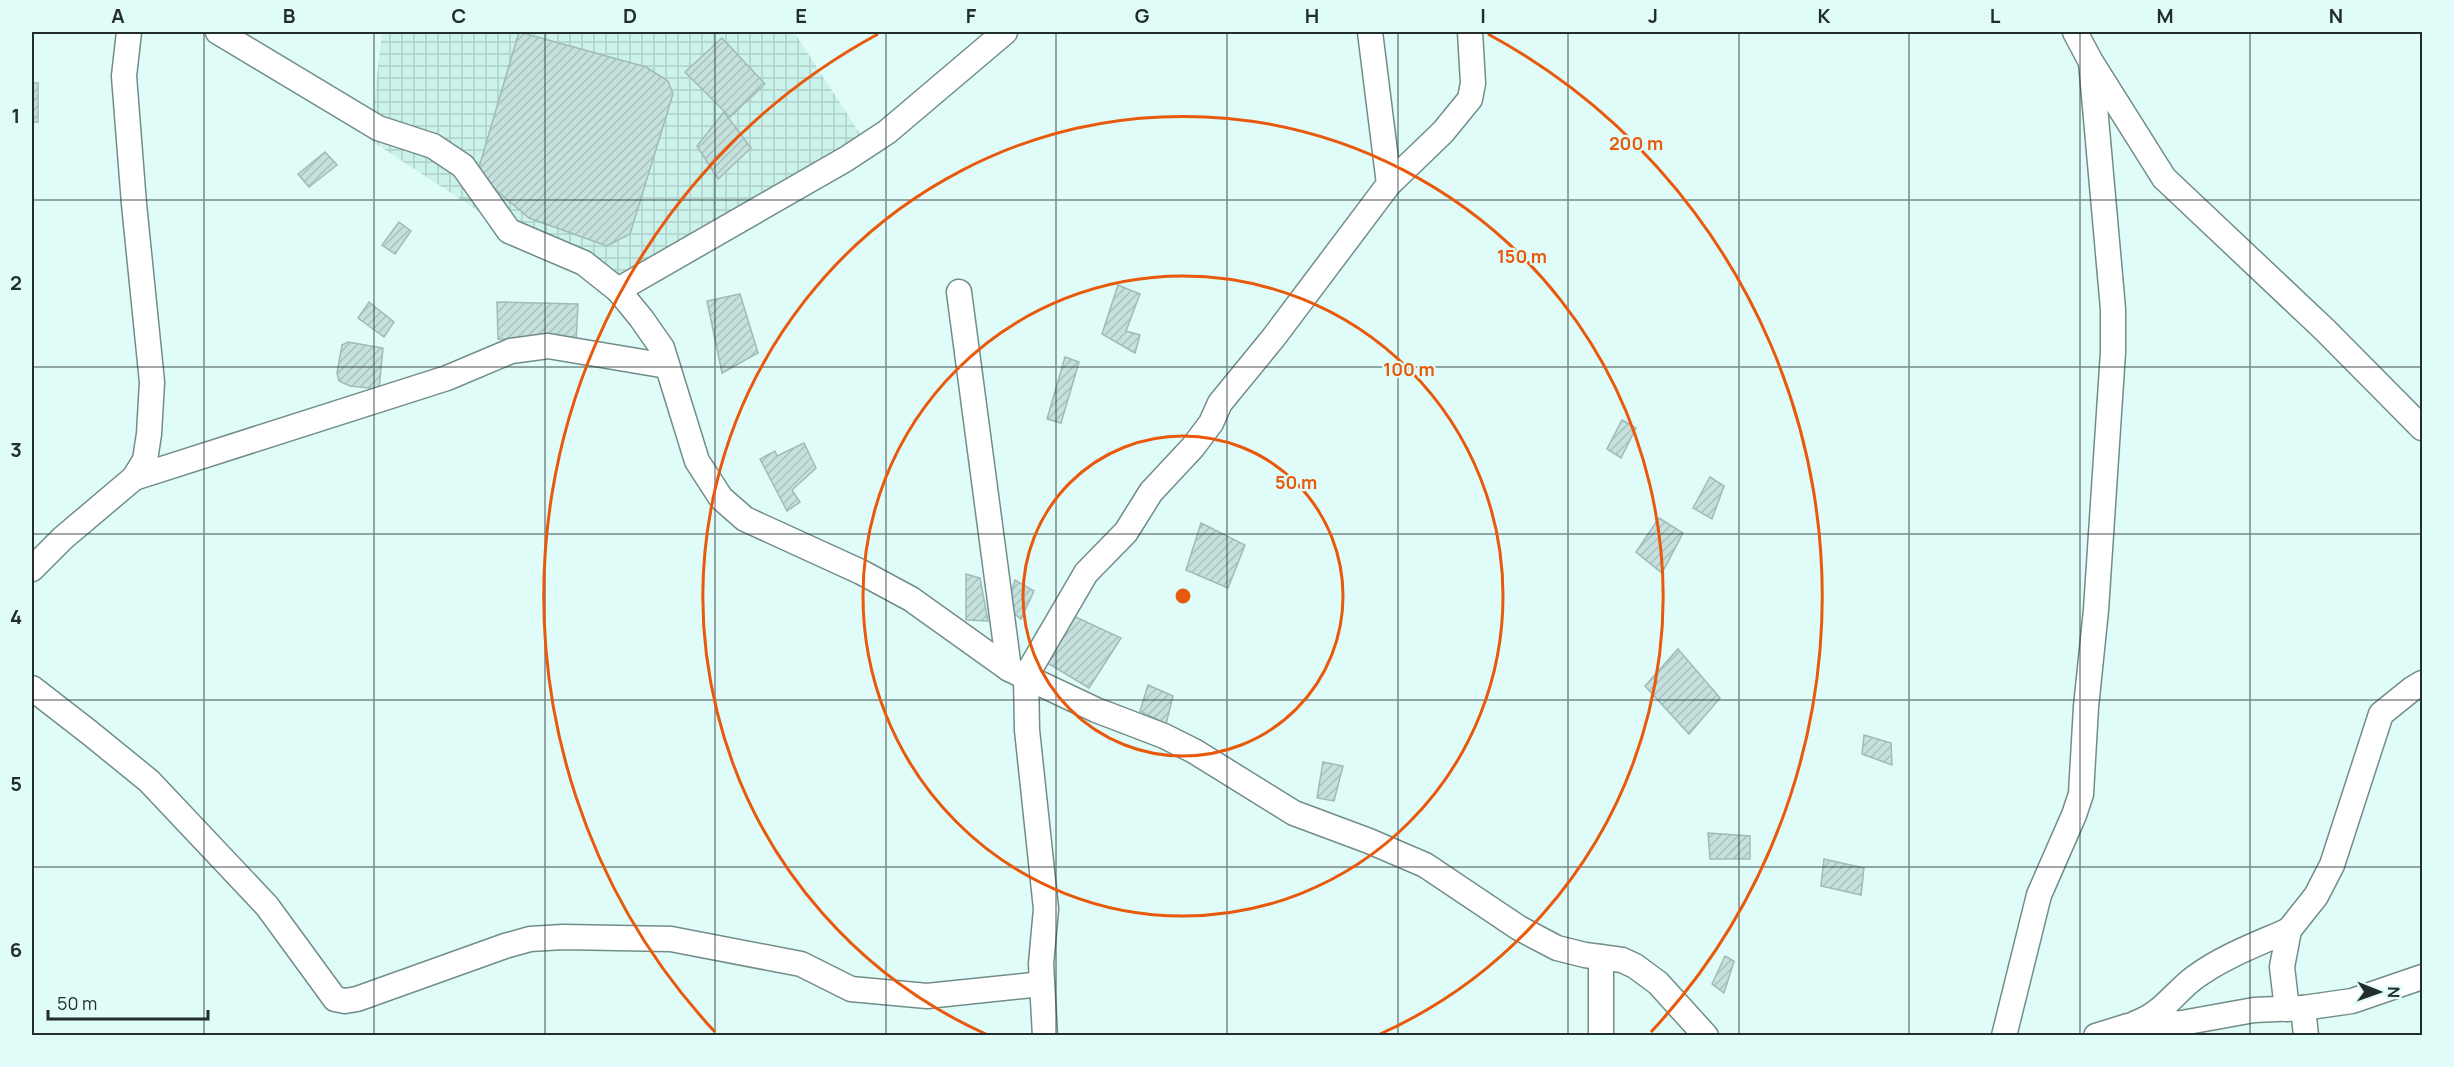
<svg xmlns="http://www.w3.org/2000/svg" width="2454" height="1067" font-family="Manrope,sans-serif">
<defs>
<pattern id="industrial-grid" width="8" height="8" patternUnits="userSpaceOnUse" patternTransform="scale(1.5)"><rect width="8" height="8" fill="#ccf2ec"/><path d="M0 4h8M4 0v8" fill="none" stroke="#afd0cb"/></pattern>
<pattern id="building-hatch" width="6" height="6" patternUnits="userSpaceOnUse" patternTransform="scale(1.5)"><rect width="6" height="6" fill="#c5e1dd"/><path d="M-1 1l2-2M0 6l6-6M5 7l2-2" fill="none" stroke="#a9c1be"/></pattern>
</defs>
<rect width="100%" height="100%" fill="#dffcf8"/>
<!-- industrial -->
<path fill="url(#industrial-grid)" d="M382,32H794L862,137L614,277L509,231L370,140Z"/>
<!-- building -->
<g fill="url(#building-hatch)" stroke="#9fbbb7" stroke-width="1.5">
<path d="M519,32L646,67L668,81L673,94L630,234L607,246L529,218L477,174Z"/>
<path d="M722,38L765,84L730,117L685,72Z"/>
<rect x="32" y="83" width="6" height="39"/>
<path d="M724,112L751,148L718,179L697,146Z"/>
<path d="M325,152L337,165L309,187L298,174Z"/>
<path d="M399,222L411,231L395,254L382,245Z"/>
<path d="M1118,285L1140,294L1126,331L1140,335L1135,353L1102,334Z"/>
<path d="M740,294L758,353L722,373L707,301Z"/>
<path d="M369,302L394,322L384,337L358,318Z"/>
<path d="M497,302L578,304L576,343L498,339Z"/>
<path d="M348,342L383,348L379,389L350,386L339,381L337,373L342,345Z"/>
<path d="M1065,357L1079,362L1061,423L1047,419Z"/>
<path d="M1622,420L1636,428L1621,458L1607,449Z"/>
<path d="M804,443L816,468L792,490L800,502L787,511L760,459L775,451L777,456Z"/>
<path d="M1710,477L1724,486L1712,519L1693,508Z"/>
<path d="M1659,518L1683,533L1662,573L1636,552Z"/>
<path d="M1201,523L1245,545L1228,588L1186,570Z"/>
<path d="M966,574L980,578L988,621L966,620Z"/>
<path d="M1015,580L1034,591L1021,619L1007,608Z"/>
<path d="M1067,613L1121,638L1089,688L1044,661Z"/>
<path d="M1678,649L1720,698L1689,734L1645,686Z"/>
<path d="M1148,685L1173,696L1166,724L1140,711Z"/>
<path d="M1864,735L1891,743L1892,765L1862,754Z"/>
<path d="M1323,762L1343,766L1334,801L1317,798Z"/>
<path d="M1708,833L1750,836V859H1710Z"/>
<path d="M1824,859L1864,868L1861,895L1821,886Z"/>
<path d="M1725,956L1734,961L1724,993L1712,984Z"/>
</g>
<g fill="none" stroke-linecap="round" stroke-linejoin="round">
<defs>
<g id="minor">
<path d="M218,32L378,128L433,146L463,166L509,231L584,263L618,290L641,318L662,348L697,461L721,498L745,519L861,572L911,599L1009,669L1096,710L1164,736L1194,751L1294,813L1369,841L1425,865L1519,928L1557,948L1585,955L1622,960L1635,966L1658,983L1706,1036"/>
<path d="M1370,32L1389,184"/>
<path d="M2075,32L2091,62L2164,178L2325,330L2422,428"/>
<path d="M618,290L846,159L887,132L1005,32"/>
<path d="M959,292L1009,669"/>
<path d="M134,478L447,378L511,351L548,346L667,366"/>
<path d="M32,569L63,538L134,478L145,460L149,434L152,382L134,204L124,76L129,32"/>
<path d="M32,688L90,733L149,781L267,906L335,999L345,1001L357,999L505,946L530,939L563,937L671,939L801,964L851,989L927,996L1042,984"/>
<path d="M1601,957V1036"/>
<path d="M2303,1008L2306,1036"/>
<path d="M2287,1009L2282,967L2289,930L2316,896L2332,865L2381,714L2412,689L2422,683"/>
<path d="M2136,1023C2162,1014 2174,993 2194,978C2222,957 2257,944 2289,930"/>
<path d="M1045,1036L1041,964L1046,909L1027,730L1026,676L1086,573L1126,532L1151,492L1193,447L1211,423L1220,403L1274,337L1389,184L1443,132L1470,99L1473,83L1470,32"/>
<path d="M2004,1036L2039,895L2074,815L2081,794L2086,707L2096,610L2113,352V309L2091,62"/>
<path d="M2096,1036L2128,1026L2182,1023L2254,1010L2303,1008L2352,1001L2422,977"/>
</g>
</defs>
<!-- minor casing -->
<use href="#minor" stroke="#728d89" stroke-width="27"/>
<!-- minor -->
<use href="#minor" stroke="#fff" stroke-width="24"/>
</g>
<!-- grid -->
<path fill="none" stroke="#232e2c" stroke-width="1.5" stroke-opacity="0.55" d="M204,32V1036M374,32V1036M545,32V1036M715,32V1036M886,32V1036M1056,32V1036M1227,32V1036M1398,32V1036M1568,32V1036M1739,32V1036M1909,32V1036M2080,32V1036M2250,32V1036M32,200H2422M32,367H2422M32,534H2422M32,700H2422M32,867H2422"/>
<!-- distance rings -->
<g fill="none" stroke="#e8590c" stroke-width="3">
<circle cx="1183" cy="596" r="160"/>
<circle cx="1183" cy="596" r="320"/>
<path d="M988 1035A480 480 0 1 1 1378 1035"/>
<path d="M715 1032A640 640 0 0 1 878 34M1488 34A640 640 0 0 1 1651 1032"/>
</g>
<circle cx="1183" cy="596" r="9" fill="#e8590c" stroke="#dffcf8" stroke-width="3"/>
<g font-size="18" text-anchor="middle" font-weight="bold" fill="#e8590c" stroke="#dffcf8" stroke-width="4.5" stroke-linejoin="round" paint-order="stroke">
<text x="1636" y="150">200 m</text>
<text x="1522" y="263">150 m</text>
<text x="1409" y="376">100 m</text>
<text x="1296" y="489">50 m</text>
</g>
<!-- border -->
<rect width="2454" height="1067" fill="none" stroke="#dffcf8" stroke-width="66"/>
<!-- north arrow -->
<g transform="translate(2379 992) rotate(91)" stroke="#dffcf8" stroke-width="4.5" paint-order="stroke">
<path d="M0-4.5L10 22L0 15L-10 22Z" fill="#232e2c"/>
<text y="-9" font-size="16" font-weight="bold" text-anchor="middle" fill="#232e2c">N</text>
</g>
<!-- scale -->
<path d="M48 1010v9h160v-9" fill="none" stroke="#232e2c" stroke-width="3"/>
<text x="57" y="1010" font-size="18" fill="#232e2c" stroke="#dffcf8" stroke-width="4.5" paint-order="stroke">50 m</text>
<rect x="33" y="33" width="2388" height="1001" fill="none" stroke="#232e2c" stroke-width="2"/>
<g font-size="20" text-anchor="middle" font-weight="bold" fill="#232e2c">
<text x="118" y="23">A</text>
<text x="289" y="23">B</text>
<text x="459" y="23">C</text>
<text x="630" y="23">D</text>
<text x="801" y="23">E</text>
<text x="971" y="23">F</text>
<text x="1142" y="23">G</text>
<text x="1312" y="23">H</text>
<text x="1483" y="23">I</text>
<text x="1653" y="23">J</text>
<text x="1824" y="23">K</text>
<text x="1995" y="23">L</text>
<text x="2165" y="23">M</text>
<text x="2336" y="23">N</text>
<text x="16" y="123">1</text>
<text x="16" y="290">2</text>
<text x="16" y="457">3</text>
<text x="16" y="624">4</text>
<text x="16" y="791">5</text>
<text x="16" y="957">6</text>
</g>
</svg>
